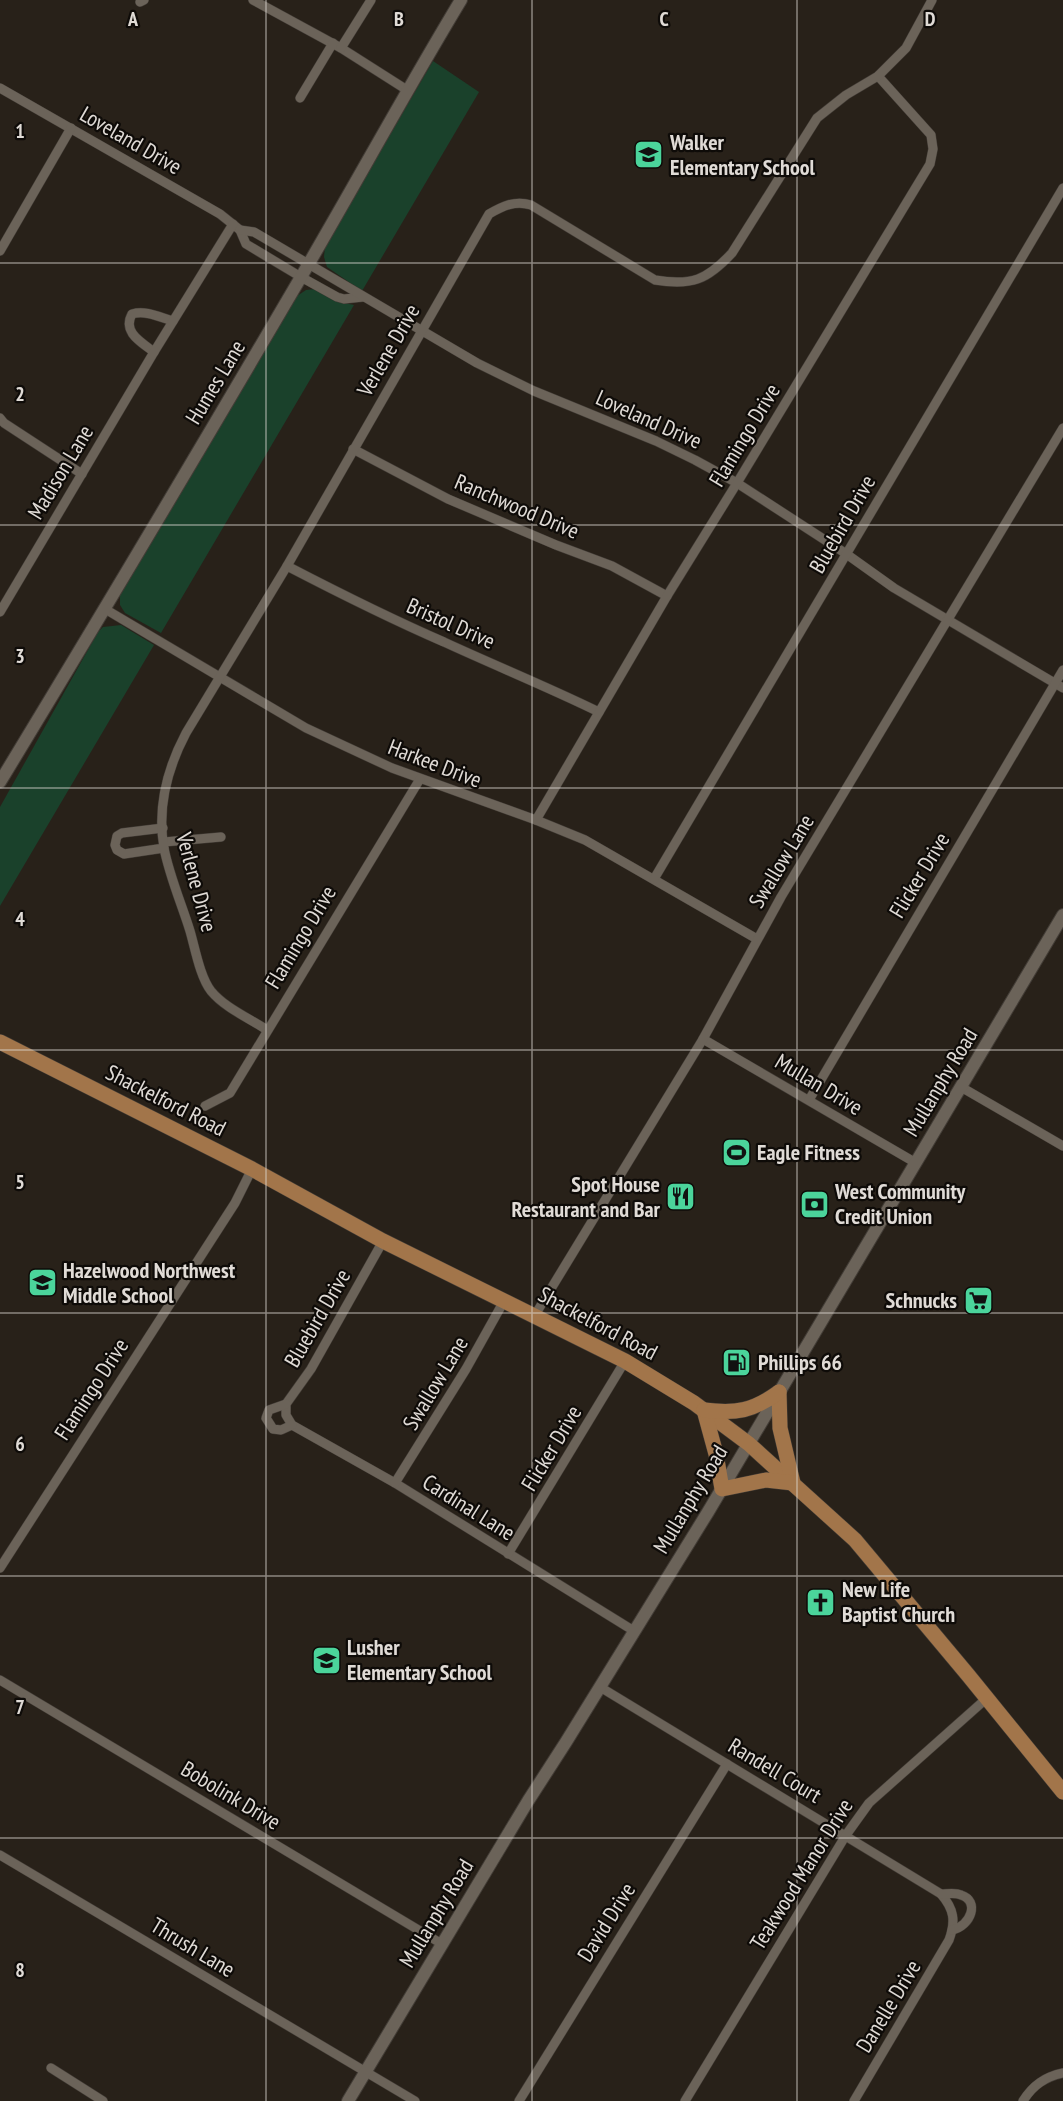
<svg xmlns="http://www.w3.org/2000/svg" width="1063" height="2101" font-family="'PT Sans Narrow',sans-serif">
<rect width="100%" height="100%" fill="#282119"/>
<!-- green -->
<g fill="#1a412b">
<path d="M433,61L479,92L362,291L327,267L324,257L325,246Z"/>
<path d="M315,289L340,302L354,305L161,633L125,613L120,605V595L297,296L306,290Z"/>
<path d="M121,625L154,645L0,906V807L98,632L103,627Z"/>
</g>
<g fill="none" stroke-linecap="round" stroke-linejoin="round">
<defs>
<g id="minor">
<path d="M253,0L341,48L407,90"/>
<path d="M140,2L144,0"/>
<path d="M341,48L371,0"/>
<path d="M0,88L220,214L240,230L246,244L301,277L337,297L344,299L363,297"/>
<path d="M300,98L333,43"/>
<path d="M240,230L254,232L477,363L534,391L656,441L695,460L737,483L845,553L894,588L1063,688"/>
<path d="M0,251L71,128"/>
<path d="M154,352C141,342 122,332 132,314C146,310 159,317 173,321"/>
<path d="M0,418L4,423L82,474"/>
<path d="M353,449L448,499L556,545L612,566L667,596"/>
<path d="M287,566C339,593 391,619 444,642C496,666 548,687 599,712"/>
<path d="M105,609L306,728L392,768L536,820L585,840L757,939"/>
<path d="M0,612L154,352L233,224"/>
<path d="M536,820L667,596L737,483L930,164L933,149L931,135L878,76"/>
<path d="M163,828L122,833L117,836L115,845L117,850L124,854L164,848"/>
<path d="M164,842L221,837"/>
<path d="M654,879L1063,188"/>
<path d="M267,1030C249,1018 225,1008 211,991C200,977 195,948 190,931C182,905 169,875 164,848C157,808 167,769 186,733L287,566L489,214C503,206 515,200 531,205L655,280C692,286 707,280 732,253L817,118L846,95L878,76L906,48L932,0"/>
<path d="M703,1039L916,1163"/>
<path d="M961,1087L1063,1146"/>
<path d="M809,1100L1063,670"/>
<path d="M205,1106L230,1093L420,779"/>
<path d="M383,1241L311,1369L286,1404V1415L292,1425L395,1483L634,1631"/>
<path d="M535,1315L703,1039L781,897L1063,428"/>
<path d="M286,1404L269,1410L266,1418L273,1429L281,1430L292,1425"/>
<path d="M395,1483L466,1369L504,1301"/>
<path d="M508,1554L625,1361"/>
<path d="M0,1568L235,1203L252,1169"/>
<path d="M0,1680L442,1944"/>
<path d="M600,1687L941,1894C954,1909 956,1921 949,1940L854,2101"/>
<path d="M0,1855L415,2101"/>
<path d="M941,1894C947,1894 955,1892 961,1895C980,1901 971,1926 952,1930"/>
<path d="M51,2068L103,2101"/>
<path d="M519,2101L727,1764"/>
<path d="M685,2101L846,1835L869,1803L987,1698"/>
<path d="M1023,2101C1033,2085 1045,2077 1063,2073"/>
</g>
<g id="tertiary">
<path d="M0,782C102,614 202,446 301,277C355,185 406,91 461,0"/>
<path d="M348,2101L528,1801L566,1742L708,1512L1063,915"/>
</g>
<g id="primary">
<path d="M0,1042L252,1169L383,1241L625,1361L694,1403L749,1444L855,1540L968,1675L1063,1792"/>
<path d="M779,1392L780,1428L793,1483"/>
<path d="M704,1410L716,1454L722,1489L766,1480L793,1483"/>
<path d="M704,1410C736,1414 753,1411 779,1392"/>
</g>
</defs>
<!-- minor casing -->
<use href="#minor" stroke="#423c36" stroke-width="10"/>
<!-- tertiary casing -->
<use href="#tertiary" stroke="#423c36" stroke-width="14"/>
<!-- primary casing -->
<use href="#primary" stroke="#423c36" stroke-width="16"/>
<!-- minor -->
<use href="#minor" stroke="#6b6359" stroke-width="9"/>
<!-- tertiary -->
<use href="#tertiary" stroke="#6b6359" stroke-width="12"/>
<!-- primary -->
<use href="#primary" stroke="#a2754a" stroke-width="15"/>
</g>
<!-- grid -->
<path fill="none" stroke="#e0dbd6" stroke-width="1.5" stroke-opacity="0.55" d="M266,0V2101M532,0V2101M797,0V2101M0,263H1063M0,525H1063M0,788H1063M0,1050H1063M0,1313H1063M0,1576H1063M0,1838H1063"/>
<!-- icons -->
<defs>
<symbol id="school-square" viewBox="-11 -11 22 22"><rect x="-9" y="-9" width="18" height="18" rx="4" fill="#4bd49b" stroke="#0e0b08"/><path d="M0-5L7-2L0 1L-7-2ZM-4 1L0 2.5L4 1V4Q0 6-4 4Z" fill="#111"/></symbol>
<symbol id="stadium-square" viewBox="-11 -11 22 22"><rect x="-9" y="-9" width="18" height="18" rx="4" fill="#4bd49b" stroke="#0e0b08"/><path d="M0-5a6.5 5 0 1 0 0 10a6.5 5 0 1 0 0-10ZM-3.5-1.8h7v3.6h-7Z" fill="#111"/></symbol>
<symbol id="restaurant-square" viewBox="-11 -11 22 22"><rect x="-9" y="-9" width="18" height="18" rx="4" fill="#4bd49b" stroke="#0e0b08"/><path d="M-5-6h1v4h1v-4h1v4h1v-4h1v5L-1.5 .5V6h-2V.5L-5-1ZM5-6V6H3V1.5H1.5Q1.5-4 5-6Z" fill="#111"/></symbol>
<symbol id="bank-square" viewBox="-11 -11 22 22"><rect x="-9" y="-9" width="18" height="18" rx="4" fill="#4bd49b" stroke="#0e0b08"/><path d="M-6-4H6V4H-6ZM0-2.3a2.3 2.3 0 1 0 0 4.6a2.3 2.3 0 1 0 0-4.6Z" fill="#111"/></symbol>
<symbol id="supermarket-square" viewBox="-11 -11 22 22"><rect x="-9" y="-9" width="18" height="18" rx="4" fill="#4bd49b" stroke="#0e0b08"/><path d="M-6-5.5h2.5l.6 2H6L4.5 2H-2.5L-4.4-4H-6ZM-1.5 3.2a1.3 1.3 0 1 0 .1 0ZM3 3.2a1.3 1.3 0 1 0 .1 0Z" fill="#111"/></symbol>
<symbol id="fuel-square" viewBox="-11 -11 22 22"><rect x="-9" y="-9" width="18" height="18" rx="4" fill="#4bd49b" stroke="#0e0b08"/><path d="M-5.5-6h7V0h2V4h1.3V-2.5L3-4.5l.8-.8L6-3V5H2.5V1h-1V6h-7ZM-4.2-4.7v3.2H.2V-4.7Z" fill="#111"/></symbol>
<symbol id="church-square" viewBox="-11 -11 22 22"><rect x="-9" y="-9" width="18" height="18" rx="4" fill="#4bd49b" stroke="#0e0b08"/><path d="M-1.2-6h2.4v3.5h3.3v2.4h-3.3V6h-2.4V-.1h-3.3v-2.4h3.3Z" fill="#111"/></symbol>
</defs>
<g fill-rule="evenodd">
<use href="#school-square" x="632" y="138" width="33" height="33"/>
<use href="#stadium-square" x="720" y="1136" width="33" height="33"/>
<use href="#restaurant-square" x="664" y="1180" width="33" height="33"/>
<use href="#bank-square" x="798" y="1188" width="33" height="33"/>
<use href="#school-square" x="26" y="1266" width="33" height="33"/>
<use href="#supermarket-square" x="962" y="1284" width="33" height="33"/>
<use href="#fuel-square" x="720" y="1346" width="33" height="33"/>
<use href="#church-square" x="804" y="1586" width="33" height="33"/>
<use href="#school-square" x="310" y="1644" width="33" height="33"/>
</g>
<g text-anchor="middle" stroke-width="4.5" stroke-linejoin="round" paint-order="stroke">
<!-- street labels -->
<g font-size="22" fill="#e0dbd6" stroke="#0e0b08">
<text transform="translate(131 140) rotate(30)" y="8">Loveland Drive</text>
<text transform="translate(388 350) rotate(-60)" y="8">Verlene Drive</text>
<text transform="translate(215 382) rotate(-59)" y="8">Humes Lane</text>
<text transform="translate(649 419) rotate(24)" y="8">Loveland Drive</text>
<text transform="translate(744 435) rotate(-59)" y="8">Flamingo Drive</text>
<text transform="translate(60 472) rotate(-59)" y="8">Madison Lane</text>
<text transform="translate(517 506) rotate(23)" y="8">Ranchwood Drive</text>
<text transform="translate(842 524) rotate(-60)" y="8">Bluebird Drive</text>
<text transform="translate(451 623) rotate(24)" y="8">Bristol Drive</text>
<text transform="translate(435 763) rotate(21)" y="8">Harkee Drive</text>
<text transform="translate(781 861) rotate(-59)" y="8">Swallow Lane</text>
<text transform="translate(919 875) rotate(-59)" y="8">Flicker Drive</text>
<text transform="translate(197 882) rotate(75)" y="8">Verlene Drive</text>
<text transform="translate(300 937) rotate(-59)" y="8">Flamingo Drive</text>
<text transform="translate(940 1082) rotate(-59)" y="8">Mullanphy Road</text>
<text transform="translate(819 1084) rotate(31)" y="8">Mullan Drive</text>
<text transform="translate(166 1100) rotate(27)" y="8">Shackelford Road</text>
<text transform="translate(317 1318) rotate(-60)" y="8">Bluebird Drive</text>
<text transform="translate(598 1323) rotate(28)" y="8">Shackelford Road</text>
<text transform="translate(435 1383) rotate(-59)" y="8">Swallow Lane</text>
<text transform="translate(91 1389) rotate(-57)" y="8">Flamingo Drive</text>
<text transform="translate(551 1448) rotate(-59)" y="8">Flicker Drive</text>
<text transform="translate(690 1499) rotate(-59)" y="8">Mullanphy Road</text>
<text transform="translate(469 1507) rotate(32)" y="8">Cardinal Lane</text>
<text transform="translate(775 1770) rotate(31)" y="8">Randell Court</text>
<text transform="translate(231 1795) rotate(31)" y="8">Bobolink Drive</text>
<text transform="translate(801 1874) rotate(-58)" y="8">Teakwood Manor Drive</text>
<text transform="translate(436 1913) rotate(-59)" y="8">Mullanphy Road</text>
<text transform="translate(606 1922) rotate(-58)" y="8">David Drive</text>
<text transform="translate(193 1947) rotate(31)" y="8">Thrush Lane</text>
<text transform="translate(888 2006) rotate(-59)" y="8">Danelle Drive</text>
</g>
<!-- poi labels -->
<g font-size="22" font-weight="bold" fill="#e0dbd6" stroke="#0e0b08" text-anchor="start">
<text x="670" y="150">Walker<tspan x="670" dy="25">Elementary School</tspan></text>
<text x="757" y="1160">Eagle Fitness</text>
<text x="660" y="1192" text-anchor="end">Spot House<tspan x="660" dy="25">Restaurant and Bar</tspan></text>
<text x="835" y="1199">West Community<tspan x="835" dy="25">Credit Union</tspan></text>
<text x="63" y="1278">Hazelwood Northwest<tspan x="63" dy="25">Middle School</tspan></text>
<text x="957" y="1308" text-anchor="end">Schnucks</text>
<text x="758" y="1370">Phillips 66</text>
<text x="842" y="1597">New Life<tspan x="842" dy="25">Baptist Church</tspan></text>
<text x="347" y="1655">Lusher<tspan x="347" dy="25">Elementary School</tspan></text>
</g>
</g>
<g font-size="20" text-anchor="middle" font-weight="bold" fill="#e0dbd6" stroke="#0e0b08" stroke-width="4.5" stroke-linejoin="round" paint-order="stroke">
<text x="133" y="26">A</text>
<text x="399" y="26">B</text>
<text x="664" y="26">C</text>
<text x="930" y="26">D</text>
<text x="20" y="138">1</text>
<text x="20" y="401">2</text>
<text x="20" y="663">3</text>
<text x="20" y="926">4</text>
<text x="20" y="1189">5</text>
<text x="20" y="1451">6</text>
<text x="20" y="1714">7</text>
<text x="20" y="1977">8</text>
</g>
</svg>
